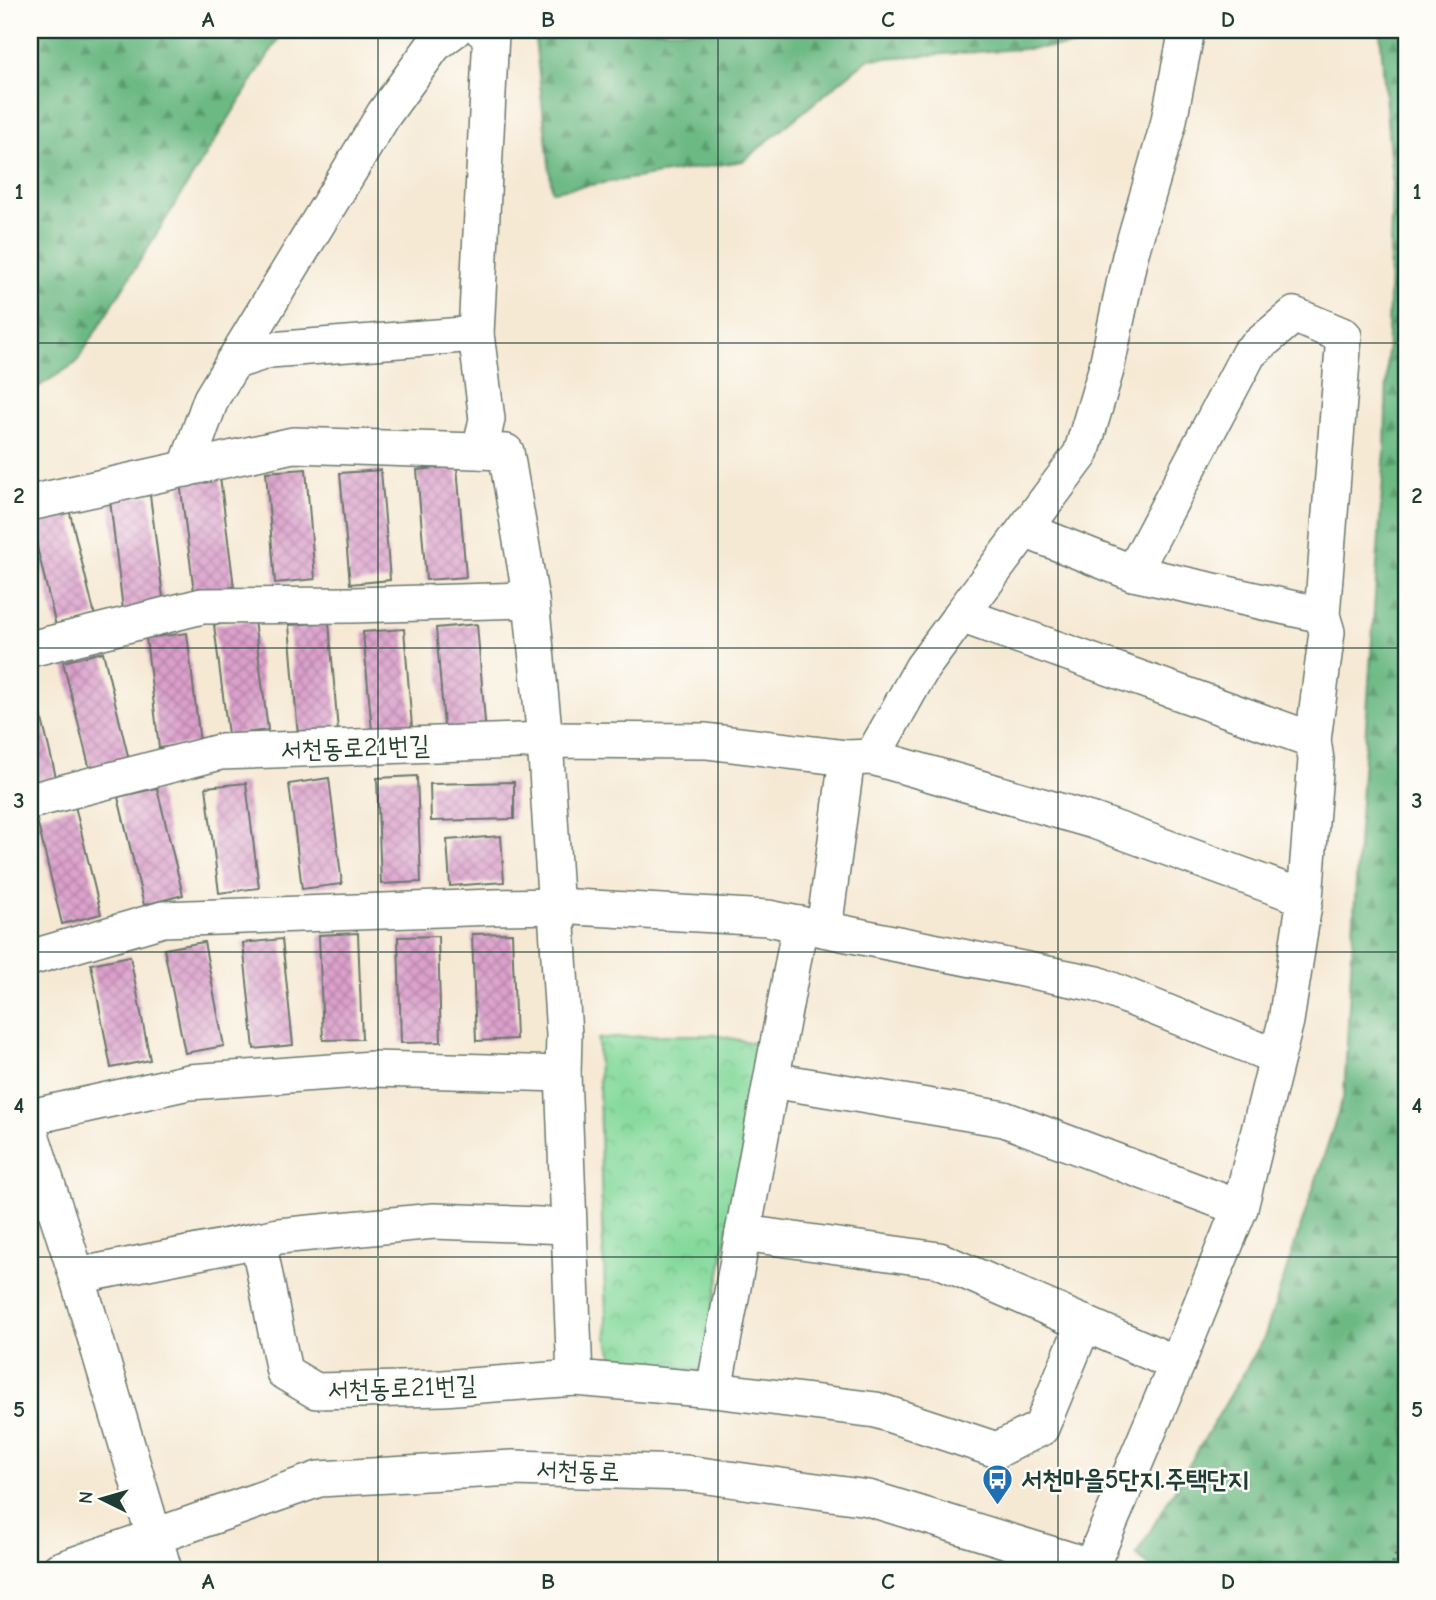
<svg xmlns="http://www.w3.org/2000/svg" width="1436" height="1600" font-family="'Comic Neue','Poor Story',sans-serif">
<defs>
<pattern id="forest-firs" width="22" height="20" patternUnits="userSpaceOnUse" patternTransform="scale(1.75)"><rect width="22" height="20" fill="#6cb983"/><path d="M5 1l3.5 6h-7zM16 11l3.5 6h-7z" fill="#58986c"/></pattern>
<pattern id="park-crowns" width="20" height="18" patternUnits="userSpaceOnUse" patternTransform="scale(1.75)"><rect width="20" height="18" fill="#85d99b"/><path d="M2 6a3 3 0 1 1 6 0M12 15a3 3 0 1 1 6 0" fill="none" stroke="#72bb86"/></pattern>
<pattern id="building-cross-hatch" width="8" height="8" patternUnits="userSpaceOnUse" patternTransform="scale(1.75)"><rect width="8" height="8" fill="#dca0cc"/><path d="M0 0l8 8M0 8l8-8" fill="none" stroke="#b284a6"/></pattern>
</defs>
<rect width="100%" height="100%" fill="#fdfcf7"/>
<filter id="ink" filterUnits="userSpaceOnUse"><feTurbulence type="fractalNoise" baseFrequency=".0143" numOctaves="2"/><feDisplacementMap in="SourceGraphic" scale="14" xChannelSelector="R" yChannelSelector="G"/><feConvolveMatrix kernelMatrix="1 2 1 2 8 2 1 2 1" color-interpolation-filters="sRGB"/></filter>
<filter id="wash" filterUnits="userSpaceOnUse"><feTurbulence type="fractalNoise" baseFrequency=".00686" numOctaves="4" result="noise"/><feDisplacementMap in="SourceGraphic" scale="28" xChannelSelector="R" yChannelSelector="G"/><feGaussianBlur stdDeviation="1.57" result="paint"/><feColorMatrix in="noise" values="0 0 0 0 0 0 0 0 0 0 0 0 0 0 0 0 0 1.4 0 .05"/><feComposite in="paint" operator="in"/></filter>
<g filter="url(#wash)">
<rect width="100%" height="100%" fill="#f6e9d4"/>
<!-- forest -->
<g fill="url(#forest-firs)" stroke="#467b5c" stroke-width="2">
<path d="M30,30H284L76,363L30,392Z"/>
<path d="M534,30H1148L1146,41L868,59L743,161L552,191Z"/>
<path d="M1380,30H1406V1570H1153L1136,1555L1264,1338L1344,1095L1358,845L1385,448L1392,180Z"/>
</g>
<!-- park -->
<path fill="url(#park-crowns)" stroke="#528b68" stroke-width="2" d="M664,1035H715L764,1045L701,1371L614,1358L607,1337L602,1222L598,1039Z"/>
<g id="blocks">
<!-- building -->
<g fill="url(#building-cross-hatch)">
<path d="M457,466L466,577L426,580L417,470Z"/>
<path d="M306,469L315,579L275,583L266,472Z"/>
<path d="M381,470L390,580L350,584L340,473Z"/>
<path d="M220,477L234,587L194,592L180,482Z"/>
<path d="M150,495L164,605L123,610L110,500Z"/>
<path d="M69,509L95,616L56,626L30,518Z"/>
<path d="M254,620L268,730L228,735L214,625Z"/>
<path d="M329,622L338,732L298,736L289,625Z"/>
<path d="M477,624L486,734L445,738L436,628Z"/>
<path d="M404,629L413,739L373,742L363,632Z"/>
<path d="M187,633L200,743L159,748L146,638Z"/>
<path d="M103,652L129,760L90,770L63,662Z"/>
<path d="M30,670L56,777L30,783Z"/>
<path d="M417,776L421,882L381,884L377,778Z"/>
<path d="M329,778L342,884L302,889L289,784Z"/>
<path d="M514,782V819L431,821L430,784Z"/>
<path d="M246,783L259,888L219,893L206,787Z"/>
<path d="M157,788L183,895L144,905L118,797Z"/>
<path d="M75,806L101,914L62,924L36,816Z"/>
<path d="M501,836L504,882L450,886L447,840Z"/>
<path d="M358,933L362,1039L323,1040L319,935Z"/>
<path d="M512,933L516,1039L476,1041L472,934Z"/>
<path d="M438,936L441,1042L401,1043L398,937Z"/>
<path d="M282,939L293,1045L254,1049L243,943Z"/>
<path d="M204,942L224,1046L185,1053L164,949Z"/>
<path d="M130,956L150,1060L111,1068L91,964Z"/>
</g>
</g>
</g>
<g filter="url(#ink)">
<use href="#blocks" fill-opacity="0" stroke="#6a796c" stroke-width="2"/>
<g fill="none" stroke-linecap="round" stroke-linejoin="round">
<defs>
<g id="minor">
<path d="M233,362L270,350L476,334"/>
<path d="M480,451L487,419L476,334L491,33L482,30"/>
<path d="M186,469L211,399L384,114L434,45L454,30"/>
<path d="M30,503L293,445L506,452L531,600L545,740L564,1035L563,1074L575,1378"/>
<path d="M1025,530L1133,573L1322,615"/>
<path d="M1133,573L1249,353L1294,315L1344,336L1322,615L1327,632L1313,740"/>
<path d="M961,615L1081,454L1106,370L1130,256L1168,125L1187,30"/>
<path d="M30,649L202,606L353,605L531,600"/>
<path d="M872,757L922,668L961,615L1313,740L1316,760L1305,898L1286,1021L1240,1208L1177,1364L1091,1567"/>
<path d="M30,801L220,752L545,740L706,741L847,758L872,757L1094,821L1305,898"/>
<path d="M824,929L847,758"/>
<path d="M30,958L163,919L494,907L557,906L768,918L1097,984L1277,1057"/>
<path d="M772,1080L1004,1119L1240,1208"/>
<path d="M30,1117L189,1082L373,1069L563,1074"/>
<path d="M30,1131L77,1276L164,1570"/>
<path d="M743,1233L939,1260L1177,1364"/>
<path d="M258,1240L284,1372L316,1391L443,1388L575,1378L714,1390L876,1410L997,1450L1041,1428L1084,1323"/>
<path d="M77,1276L279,1236L434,1221L568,1226"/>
<path d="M714,1390L800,924"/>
<path d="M59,1570L319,1479L513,1468L686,1473L868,1498L1096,1568L1099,1570"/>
</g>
</defs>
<!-- minor casing -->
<use href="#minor" stroke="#6a796c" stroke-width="38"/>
<!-- path -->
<path stroke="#6a796c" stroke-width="4.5" stroke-dasharray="2 5" stroke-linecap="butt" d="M1391,1570L1406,1526"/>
<!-- minor -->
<use href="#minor" stroke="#fff" stroke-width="35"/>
</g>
</g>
<!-- grid -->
<path fill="none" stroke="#1f3d34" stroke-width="2" stroke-opacity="0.55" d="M378,30V1570M718,30V1570M1058,30V1570M30,343H1406M30,648H1406M30,952H1406M30,1257H1406"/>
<!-- icons -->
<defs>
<symbol id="bus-pin" viewBox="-11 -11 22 30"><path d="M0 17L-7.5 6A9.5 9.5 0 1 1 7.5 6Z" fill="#1f6fb2" stroke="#fdfcf7"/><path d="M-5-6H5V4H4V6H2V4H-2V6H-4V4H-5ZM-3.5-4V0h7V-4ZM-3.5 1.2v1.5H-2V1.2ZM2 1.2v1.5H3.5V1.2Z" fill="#fff"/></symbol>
</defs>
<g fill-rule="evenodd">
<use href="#bus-pin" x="980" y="1462" width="35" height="47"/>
</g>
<g text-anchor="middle" stroke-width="5" stroke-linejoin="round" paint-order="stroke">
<!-- street labels -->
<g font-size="26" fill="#1f3d34" stroke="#fdfcf7">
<text transform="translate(355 747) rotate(-2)" y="9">서천동로21번길</text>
<text transform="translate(402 1387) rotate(-2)" y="9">서천동로21번길</text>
<text transform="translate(578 1470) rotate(2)" y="9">서천동로</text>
</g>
<!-- poi labels -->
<g font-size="26" font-weight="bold" fill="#1f3d34" stroke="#fdfcf7" text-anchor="start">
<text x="1021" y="1488">서천마을5단지.주택단지</text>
</g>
</g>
<!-- margin -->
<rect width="1436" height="1600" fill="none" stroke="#fdfcf7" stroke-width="77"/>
<!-- north arrow -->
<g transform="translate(102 1499) rotate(275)" stroke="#fdfcf7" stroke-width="5" paint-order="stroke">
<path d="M0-5L12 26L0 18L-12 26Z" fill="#1f3d34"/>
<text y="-10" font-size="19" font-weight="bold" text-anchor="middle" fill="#1f3d34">N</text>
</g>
<rect x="38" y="38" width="1360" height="1524" fill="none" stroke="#1f3d34" stroke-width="2.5"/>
<g font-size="23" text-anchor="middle" font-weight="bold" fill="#1f3d34">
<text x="208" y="27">A</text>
<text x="548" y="27">B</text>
<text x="888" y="27">C</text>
<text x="1228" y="27">D</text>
<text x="19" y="199">1</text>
<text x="1417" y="199">1</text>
<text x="19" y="503">2</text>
<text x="1417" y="503">2</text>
<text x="19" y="808">3</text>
<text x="1417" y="808">3</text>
<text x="19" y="1113">4</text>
<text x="1417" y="1113">4</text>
<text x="19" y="1417">5</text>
<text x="1417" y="1417">5</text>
<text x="208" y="1589">A</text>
<text x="548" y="1589">B</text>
<text x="888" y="1589">C</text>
<text x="1228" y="1589">D</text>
</g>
</svg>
